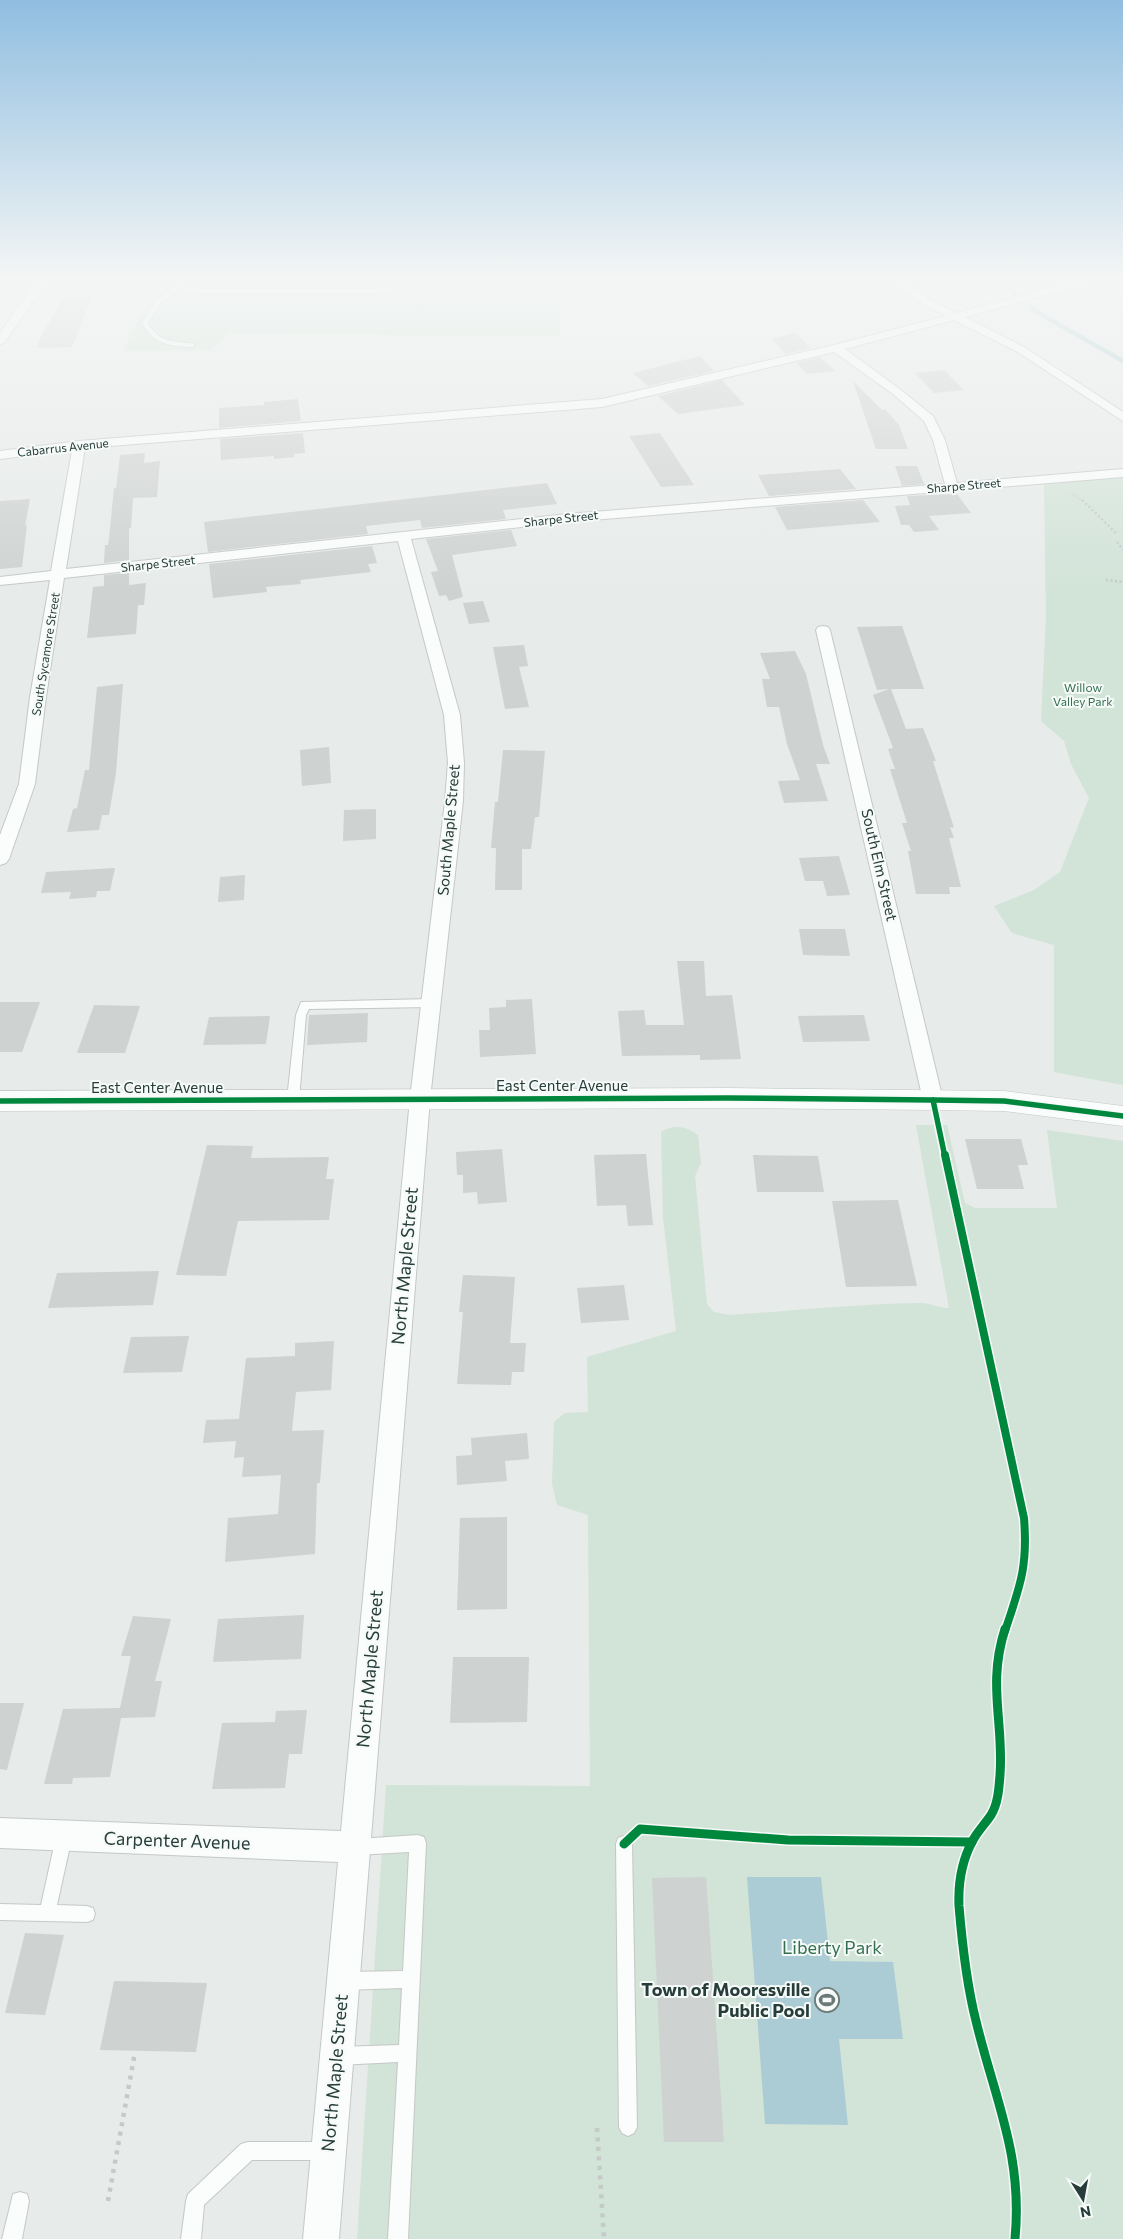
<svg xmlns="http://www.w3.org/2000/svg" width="1123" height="2239" font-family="Commissioner,sans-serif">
<rect width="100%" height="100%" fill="#e7ebe9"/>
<!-- green -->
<g fill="#d2e3d8">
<path d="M54,278H557L560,337L228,333L212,350L123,351L154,287L48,285Z"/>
<path d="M1123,477V1085L1054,1072V945L1012,933L994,906L1034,890L1060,872L1089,798L1071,764L1064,741L1041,721L1046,618L1044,484Z"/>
<path d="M916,1125H947L965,1203L975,1208H1057L1047,1130L1123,1141V2239H357L386,1785L590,1786L588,1515L557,1505L552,1484L554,1422L565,1413L588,1412L587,1357L676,1331L663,1217L661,1132C673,1124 686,1126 698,1135L701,1163L695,1176L707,1304L714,1312L729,1315C792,1311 855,1304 919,1303C929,1302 938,1308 949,1308Z"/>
</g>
<!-- water -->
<path fill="#acccd5" d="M747,1877H821L830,1961L893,1962L903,2039H839L848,2125L765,2124Z"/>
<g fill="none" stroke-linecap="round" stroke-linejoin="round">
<!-- stream -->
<g stroke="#acccd5" stroke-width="4.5">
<path d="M1000,278L1017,295"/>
<path d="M1032,309L1123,361"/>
</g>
</g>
<!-- building -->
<g fill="#ced2d1">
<path d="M92,297L72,347L37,348L42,334L64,298Z"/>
<path d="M795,333L811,348L786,354L771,339Z"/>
<path d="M700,356L714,371L648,386L633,373Z"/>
<path d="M820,357L835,371L807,374L796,363Z"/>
<path d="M944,370L964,390L934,393L915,373Z"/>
<path d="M722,380L745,405L678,414L658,396Z"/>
<path d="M853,381L882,410L885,409L899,425L908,449H876Z"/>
<path d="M298,399L301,421L219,428V408L264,405V402Z"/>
<path d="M303,433L305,453L294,454V457L274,459V456L221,460L220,439Z"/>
<path d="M660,433L694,485L661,487L629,436Z"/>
<path d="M145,453L144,463L160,461L157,497L133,498L131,528H129V560L104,563L105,545H108L109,538L114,488H116L120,455Z"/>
<path d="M895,466H917L924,484L902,486Z"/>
<path d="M840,469L856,489L769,496L758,475Z"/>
<path d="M547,483L557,504L503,510L506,519L422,528L420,520L366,526L368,534L208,552L204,522Z"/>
<path d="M957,494L971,513L929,516L939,530L914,532L909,525H901L895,506L910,505L907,496Z"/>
<path d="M30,499L25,526L27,525L22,567L0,569V501Z"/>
<path d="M863,500L880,522L787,530L775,507Z"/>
<path d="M511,530L517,546L452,555L463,597L449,601L446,595L439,596L431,572L438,571L426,539Z"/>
<path d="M372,546L377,563L368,564L371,572L300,580L301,584L266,587L267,592L213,598L209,564Z"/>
<path d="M129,573V585L146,583L144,605H138L136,634L87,638L93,587L104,586V575Z"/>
<path d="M483,601L490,622L469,624L463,603Z"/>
<path d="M902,626L924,689H891L906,729L923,728L936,761H933L954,828L950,827L954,838H949L961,887H949L950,894H916L908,851H911L902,823H907L890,769H895L888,749L893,748L873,695L889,689L877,690L857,627Z"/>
<path d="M524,645L528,666L519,667L529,707L505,709L493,647Z"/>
<path d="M795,651L806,674L823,745L830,764H816L828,801L784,803L778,781L800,780L787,744L779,707H767L762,679H770L760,653Z"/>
<path d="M123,684L116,773L109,815H102L99,830L67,832L73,809L77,808L85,770H89L97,687Z"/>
<path d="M329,747L331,783L302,786L300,750Z"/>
<path d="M503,750L545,751L539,817H535L531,849H522V890H495L496,848H491L495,802H498Z"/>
<path d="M376,809V839L343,841L344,810Z"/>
<path d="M839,856L850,895L827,896L823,881H805L799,858Z"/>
<path d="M115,868L110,891H97L96,897L69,899L71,892L41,893L46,872Z"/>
<path d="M245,875L244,900L218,902L220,877Z"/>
<path d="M799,929H845L850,956L803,955Z"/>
<path d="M677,961H704L706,996L732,995L741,1059L700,1060V1055L622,1056L618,1011L644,1010L646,1025H684Z"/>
<path d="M532,999L536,1054L480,1057L479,1030H490L489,1008L506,1007V1000Z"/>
<path d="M0,1002H40L22,1052H0Z"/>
<path d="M94,1005L140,1006L125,1053H77Z"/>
<path d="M368,1013L367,1042L307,1045L309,1015Z"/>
<path d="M864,1015L870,1041L803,1042L798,1016Z"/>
<path d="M270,1016L266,1044L203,1045L209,1017Z"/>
<path d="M965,1139H1021L1028,1165H1018L1024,1189H977Z"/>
<path d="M207,1145L253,1146L251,1158L329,1157L326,1179H334L329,1220L238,1221L226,1276L176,1275Z"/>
<path d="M502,1149L507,1202L478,1204L477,1192L463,1193V1175H457L456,1152Z"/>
<path d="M646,1154L653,1225L628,1226L626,1205L597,1206L594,1155Z"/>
<path d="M753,1155L818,1156L824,1192H757Z"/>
<path d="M898,1200L917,1286L846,1287L832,1201Z"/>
<path d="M159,1271L153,1305L48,1308L57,1273Z"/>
<path d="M463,1275L515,1277L510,1343H526L524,1372H512L511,1385L457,1384L463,1312H459Z"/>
<path d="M624,1285L629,1320L581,1323L577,1288Z"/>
<path d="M189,1336L182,1372L123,1373L131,1337Z"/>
<path d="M334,1341L331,1390L296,1392L292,1431L324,1430L320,1483H317L315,1554L225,1562L228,1518L278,1514L281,1475L242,1477L244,1457L234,1458L236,1441L203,1443L206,1420L239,1419L246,1358L295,1356V1343Z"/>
<path d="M527,1433L529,1459L505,1461L507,1481L457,1485L456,1456L472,1455L471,1438Z"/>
<path d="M507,1517V1609L457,1610L460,1518Z"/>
<path d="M304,1615L301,1659L213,1662L218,1619Z"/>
<path d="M133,1616L171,1619L155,1681H162L155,1717L121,1718L110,1777L73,1778L72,1784H44L63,1709L120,1708L131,1656H121Z"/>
<path d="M453,1657H529L527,1722L450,1723Z"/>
<path d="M0,1703H24L7,1770L0,1769Z"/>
<path d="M307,1710L302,1754H289L285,1788L212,1789L222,1723L275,1722L276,1711Z"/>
<path d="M706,1877L724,2142H664L652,1878Z"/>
<path d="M25,1933L64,1935L45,2015L5,2013Z"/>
<path d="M114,1981L207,1983L196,2052L100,2050Z"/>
</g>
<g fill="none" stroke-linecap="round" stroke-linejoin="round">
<defs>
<g id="lane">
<path d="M175,278H180V286L204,289H374L397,286L412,278H418L400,288L374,293H204L178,289L161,302L148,323C159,343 174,341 194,344V346L192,347C170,346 153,344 142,323L157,300L174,286Z"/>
<path d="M431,999L436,1003L431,1007L309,1009L306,1015L299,1100L297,1103H289L287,1100L296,1015L301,1002Z"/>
<path d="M64,1829L70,1831L72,1837L57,1905L87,1906L93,1908L95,1914L93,1920L87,1922L0,1920V1904L41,1905L56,1837L58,1831Z"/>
<path d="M418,1835L424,1837L426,1843L408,2239H388L398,2062L338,2065L332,2062L329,2056L332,2050L338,2047L399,2045L402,1988L344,1990L338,1987L335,1981L338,1975L344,1972L403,1971L409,1852L357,1855L351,1853L349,1847L351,1841L357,1839Z"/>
<path d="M624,1836L630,1838L632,1844L637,2127L634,2133L628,2136L622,2133L619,2127L616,1844L618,1838Z"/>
<path d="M248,2142H325L332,2144L334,2151L332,2158L325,2160H252L204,2205L201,2239H181L186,2201L188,2194L241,2144Z"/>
<path d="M20,2192L27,2194L29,2201L22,2239H2L13,2194Z"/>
</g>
<g id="street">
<path d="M39,278H49L4,343L0,344V333Z"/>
<path d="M887,278H898L929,299L956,313L1089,278H1104L1103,280L965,317L1024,347L1123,412V421L1016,351L954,320L845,349L901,390L933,416L945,440L957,483L1123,469V477L567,522L411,539L460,715L464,763L463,801L430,1099L339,2239H303L338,1862L0,1848V1818L341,1831L410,1099L445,801L448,763L444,715L398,541L64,578L46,697L35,784L9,859L6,863L0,865V835L19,784L30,697L50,580L0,585V577L51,571L72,450L0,459V451L79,441L602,399L834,345L946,316L921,303ZM834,352L893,394L924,421L933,440L945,484L567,514L66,569L85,448L602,407Z"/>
<path d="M823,626L828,627L830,630L943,1100L940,1106L933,1108L926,1106L923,1100L816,630L818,627Z"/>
</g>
<path id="secondary" d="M727,1088L1004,1091L1123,1106V1126L1004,1111L933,1110L727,1108L0,1111V1091Z"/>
</defs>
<!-- lane casing -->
<use href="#lane" stroke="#c4c8c6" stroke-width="2"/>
<!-- street casing -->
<use href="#street" stroke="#c4c8c6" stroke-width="2"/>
<!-- secondary casing -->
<use href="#secondary" stroke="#c3c8c6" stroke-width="1"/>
<!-- path-far2 -->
<g stroke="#c3cac9" stroke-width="2" stroke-dasharray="1 2" stroke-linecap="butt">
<path d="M415,293L424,297L420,317"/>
<path d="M1072,494L1083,501"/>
</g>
<!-- path-far1 -->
<g stroke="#c3cac9" stroke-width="2.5" stroke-dasharray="2 2.5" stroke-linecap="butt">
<path d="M1082,500L1117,534"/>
<path d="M1117,542L1123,550"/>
<path d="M1106,580L1123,582"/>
</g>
<!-- path -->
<g stroke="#c3cac9" stroke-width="4.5" stroke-dasharray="4 5.5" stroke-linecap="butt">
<path d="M597,2128L604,2239"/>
<path d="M108,2201L135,2052"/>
</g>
<!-- lane -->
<use href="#lane" fill="#fbfcfc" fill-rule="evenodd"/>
<!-- street -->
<use href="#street" fill="#fbfcfc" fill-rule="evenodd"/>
<!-- secondary -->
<use href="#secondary" fill="#fbfcfc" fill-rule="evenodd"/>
<defs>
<g id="cycleway-far2">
<path d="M933,1100L945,1157"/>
<path d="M0,1101L727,1098L933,1100L1004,1101L1123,1116"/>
</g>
<path id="cycleway-far1" d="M945,1155L1024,1518C1028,1567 1020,1586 1005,1631"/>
<g id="cycleway">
<path d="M1005,1629C987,1685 1004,1722 1000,1775C999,1788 998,1804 991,1815C985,1824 978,1831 973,1840C962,1860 958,1883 959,1906C962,1942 967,1986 976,2021C995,2100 1023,2155 1015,2239"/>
<path d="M624,1844L640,1829L788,1840L972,1842"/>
</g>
</defs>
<!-- cycleway-far2 casing -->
<use href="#cycleway-far2" stroke="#f6faf8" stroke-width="9"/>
<!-- cycleway-far1 casing -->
<use href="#cycleway-far1" stroke="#f6faf8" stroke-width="11"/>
<!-- cycleway casing -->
<use href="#cycleway" stroke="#f6faf8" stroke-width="12"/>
<!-- cycleway-far2 -->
<use href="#cycleway-far2" stroke="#00873e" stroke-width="5.5"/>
<!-- cycleway-far1 -->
<use href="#cycleway-far1" stroke="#00873e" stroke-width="8"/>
<!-- cycleway -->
<use href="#cycleway" stroke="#00873e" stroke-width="9"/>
</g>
<!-- sky -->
<linearGradient id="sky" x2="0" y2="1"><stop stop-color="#90bee0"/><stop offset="0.47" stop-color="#f4f6f5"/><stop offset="1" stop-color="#f4f6f5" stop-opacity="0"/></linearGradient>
<rect width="1123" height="591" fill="url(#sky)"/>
<!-- icons -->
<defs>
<symbol id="stadium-ring" viewBox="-11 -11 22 22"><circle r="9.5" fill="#f6faf8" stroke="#6a7a77" stroke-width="1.5"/><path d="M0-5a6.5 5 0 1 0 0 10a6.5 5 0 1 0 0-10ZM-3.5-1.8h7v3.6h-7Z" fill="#6a7a77"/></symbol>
</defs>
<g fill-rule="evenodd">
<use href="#stadium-ring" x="813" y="1986" width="28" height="28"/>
</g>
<g text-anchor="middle" stroke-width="4" stroke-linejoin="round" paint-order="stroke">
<!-- far-street labels -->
<g font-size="12" fill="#263d39" stroke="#f6faf8">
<text transform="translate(63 448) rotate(-6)" y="4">Cabarrus Avenue</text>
<text transform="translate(964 486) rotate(-5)" y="4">Sharpe Street</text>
<text transform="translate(561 519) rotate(-6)" y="4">Sharpe Street</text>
<text transform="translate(158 564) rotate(-6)" y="4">Sharpe Street</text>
<text transform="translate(46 654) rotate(-81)" y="4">South Sycamore Street</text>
</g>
<!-- far-park labels -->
<g font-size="12" fill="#347050" stroke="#f6faf8">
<text x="1083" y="692">Willow<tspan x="1083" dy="14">Valley Park</tspan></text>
</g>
<!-- street labels -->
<g font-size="15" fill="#263d39" stroke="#f6faf8">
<text transform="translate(449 830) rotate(-85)" y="5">South Maple Street</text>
<text transform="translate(879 865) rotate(77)" y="5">South Elm Street</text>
<text x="562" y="1091">East Center Avenue</text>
<text x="157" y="1093">East Center Avenue</text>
</g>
<!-- near-street labels -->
<g font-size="18" fill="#263d39" stroke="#f6faf8">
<text transform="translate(405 1266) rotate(-85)" y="6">North Maple Street</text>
<text transform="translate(370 1669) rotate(-85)" y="6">North Maple Street</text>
<text transform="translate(177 1841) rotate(2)" y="6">Carpenter Avenue</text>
<text transform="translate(335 2073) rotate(-85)" y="6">North Maple Street</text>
</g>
<!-- near-park labels -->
<g font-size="18" fill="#347050" stroke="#f6faf8">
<text x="832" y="1954">Liberty Park</text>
</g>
<!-- near-poi labels -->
<g font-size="18" font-weight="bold" fill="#263d39" stroke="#f6faf8" text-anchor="end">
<text x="810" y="1996">Town of Mooresville<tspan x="810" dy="21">Public Pool</tspan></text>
</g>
</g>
<!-- north arrow -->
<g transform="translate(1083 2199) rotate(169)" stroke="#f6faf8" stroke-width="4" paint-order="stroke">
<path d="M0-4L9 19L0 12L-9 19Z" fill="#263d39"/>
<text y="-8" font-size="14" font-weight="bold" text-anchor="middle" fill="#263d39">N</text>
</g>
</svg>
